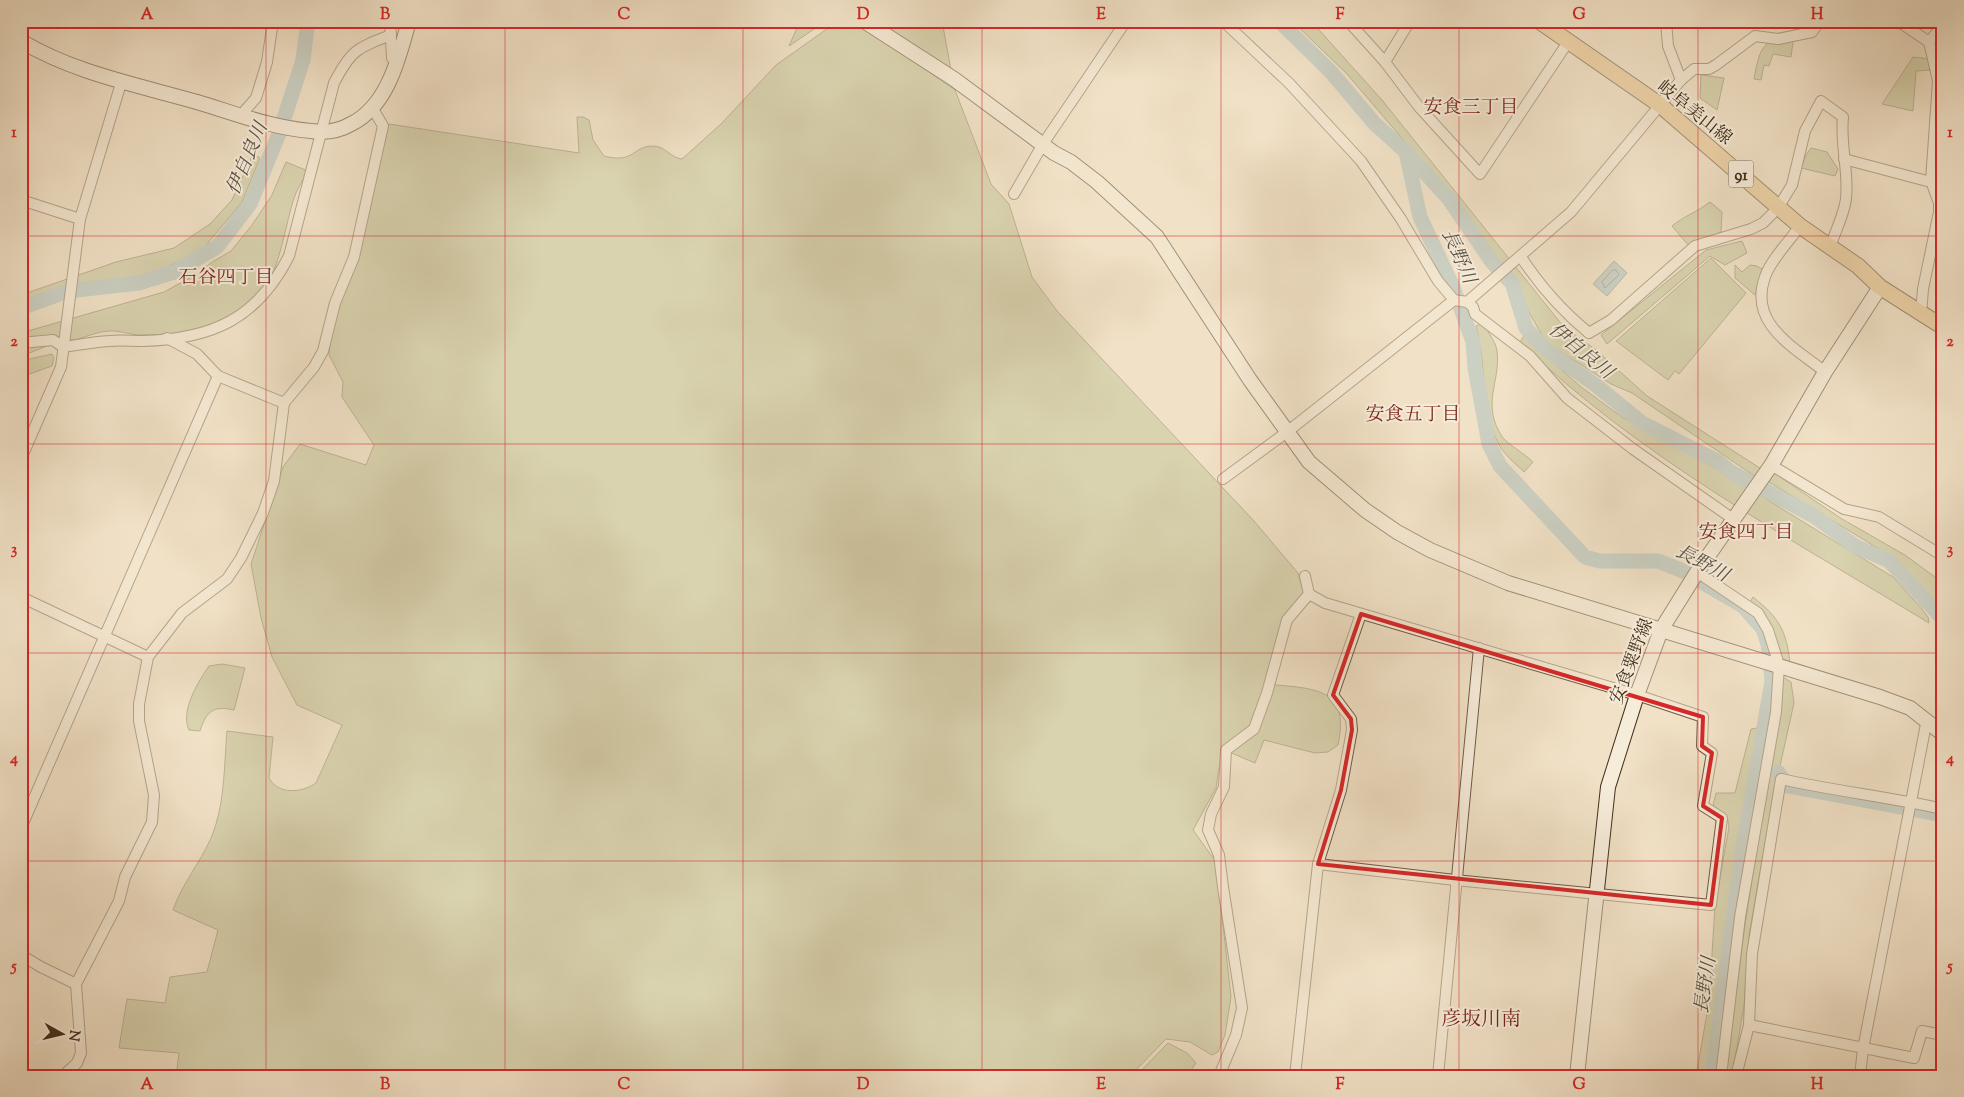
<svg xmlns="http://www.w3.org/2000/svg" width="1964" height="1097" font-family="'Sorts Mill Goudy','Noto Serif JP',serif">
<rect width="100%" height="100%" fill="#f1e1c6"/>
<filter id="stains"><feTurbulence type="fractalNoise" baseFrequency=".004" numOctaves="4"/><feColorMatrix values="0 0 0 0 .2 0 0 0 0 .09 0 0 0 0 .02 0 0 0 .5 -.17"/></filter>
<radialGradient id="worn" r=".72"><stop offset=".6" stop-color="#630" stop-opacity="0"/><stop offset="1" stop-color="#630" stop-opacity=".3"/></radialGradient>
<!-- green -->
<g fill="#bdc293" stroke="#807856">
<path d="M800,21H826L789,46Z"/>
<path d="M838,21H856L955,90L991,184L1009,204L1032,277L1057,311L1254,521L1298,573L1304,593L1281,641L1267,684C1311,689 1351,685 1338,745L1328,752L1315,753L1264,740L1255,763L1222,749L1216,788L1193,830L1216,862L1231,997L1225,1035L1218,1052L1212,1055L1190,1042L1166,1039L1130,1076H176L179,1053L119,1048L127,999L165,1003L170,977L207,972L218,930L173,910C182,884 200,863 211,838C225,805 224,766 227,731L273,737L269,778C278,795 302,793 316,783L342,725L297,705L272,657L261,618L251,564L283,467L300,444L366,465L374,445L342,397L343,382L329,355L332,323L389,124L579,153L577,117H583L589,120L593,140L604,156C635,164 632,146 653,146C665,146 671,158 682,159L721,124L776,65Z"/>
<path d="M873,21H942L951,70Z"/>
<path d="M1292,21H1311L1382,100L1563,326L1596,350L1647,396L1760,468L1756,477L1632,393L1611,384L1546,342L1523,302L1519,289L1434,176L1347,74Z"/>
<path d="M1794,35L1791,57L1773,54L1769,66L1764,65L1761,80L1754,79C1760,48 1761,40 1794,35Z"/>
<path d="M1913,57L1931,59L1932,70L1916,71L1913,111L1882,104Z"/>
<path d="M1701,75L1724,78L1717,110L1700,98Z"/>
<path d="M1811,148L1827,152L1838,169L1835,176L1801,168L1806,155Z"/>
<path d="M253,154L260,158L242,202L203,249L149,276L21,306V295L116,262L174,248L210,224L232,200Z"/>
<path d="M286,162L308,171C303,180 297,189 294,198C285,226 280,268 263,292C237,328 182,335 142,335C130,335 119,330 108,331C97,332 88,336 78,339C70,341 61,339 53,343C42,348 33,352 21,356V333L164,292L197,274L212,262L231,251L252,225L272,195Z"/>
<path d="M1710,202L1722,212L1721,232L1689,246L1672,226C1684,216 1697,212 1710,202Z"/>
<path d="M1742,241L1747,253L1725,265L1710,256L1607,344L1601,335L1706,250Z"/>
<path d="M1711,258L1746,293L1679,374L1675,371L1668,380L1616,341Z"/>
<path d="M1735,265L1742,272L1750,265L1757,266L1762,269L1755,295L1735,278Z"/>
<path d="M1483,323C1487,331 1496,342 1497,351C1501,383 1480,404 1503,438C1507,443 1526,455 1533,462L1524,472C1516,464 1503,454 1498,443C1480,407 1487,365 1476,326Z"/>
<path d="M1524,336L1581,387L1622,417L1722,472L1893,577L1922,609L1928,617L1929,623C1788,537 1639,457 1520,342Z"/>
<path d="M52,354L54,358L52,366L21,377V361Z"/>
<path d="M1774,473L1842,519L1905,555L1943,583V611L1927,600L1905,568L1884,552L1769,482Z"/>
<path d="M1753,597C1779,618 1786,629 1790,663L1782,661L1749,604Z"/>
<path d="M222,664L245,668L234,710C213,705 206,712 200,731L189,730C180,711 198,682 209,666Z"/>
<path d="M1783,677L1791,682L1794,703L1774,793L1749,935L1744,1006L1732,1076H1725L1744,932Z"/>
<path d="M1763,727L1742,847L1709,1076H1696L1709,1002L1715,906L1729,827L1727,816L1713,805L1716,793H1735L1751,729Z"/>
<path d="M1168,1043L1187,1053L1196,1063L1187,1076H1136Z"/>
</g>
<!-- water -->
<path fill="#9fbbbf" stroke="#7a837d" d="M1614,261L1627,273L1607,296L1593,284Z"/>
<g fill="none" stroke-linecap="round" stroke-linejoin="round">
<!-- shore -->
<path stroke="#70746c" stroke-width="1" d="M1613,270H1616L1619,275L1605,288L1602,282Z"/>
<!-- river -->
<g stroke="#9fbbbf" stroke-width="15">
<path d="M1279,21L1331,72L1374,123L1406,152L1449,199L1492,262L1512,283L1526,328L1544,348L1597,386L1642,423L1717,461L1731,472L1814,516L1855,546L1889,561L1943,619"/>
<path d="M1406,152L1420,217L1453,287L1473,342L1475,368L1489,444L1500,466L1585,557L1600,561H1658L1683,571L1743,606L1763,629L1768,644L1772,681L1742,853L1712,1076"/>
<path d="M21,308L68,291L139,283L174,272L217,247L250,204L279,134L303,60L308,21"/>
<path d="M1778,772L1788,786L1943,815"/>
</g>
<defs>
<g id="street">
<path d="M390,21L392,58L396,64"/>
<path d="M1223,21L1289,83L1361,161L1401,219L1438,281L1454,300L1467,302L1473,307L1475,314L1530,356L1567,398L1633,449L1733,519"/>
<path d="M1348,21L1385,62L1419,107L1480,174L1568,42"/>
<path d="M1666,21L1668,46L1681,80"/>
<path d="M1898,21L1929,42L1938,81L1931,181L1939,203V212L1923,289L1921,313"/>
<path d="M1929,42L1943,25"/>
<path d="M1385,62L1410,21"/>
<path d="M241,115L256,98L267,62L273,21"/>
<path d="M1844,159L1927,181H1943"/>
<path d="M1014,194L1043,144L1126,21"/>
<path d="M21,200L80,219"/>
<path d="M1800,226C1790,240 1770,261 1765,277C1748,324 1794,347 1825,372"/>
<path d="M1521,257C1540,286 1562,311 1589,333L1611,320L1695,246L1751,229L1763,223L1778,208L1792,185L1805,131L1821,101L1843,117C1840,145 1849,171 1846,199C1844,215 1835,232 1830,247"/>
<path d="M1467,302L1571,212L1681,80L1694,69H1709L1716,65L1755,36L1778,39L1812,32L1820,21"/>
<path d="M167,338L197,354L218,376L284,403"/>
<path d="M21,343L53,340L63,347C78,345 93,342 109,341C120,340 131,341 143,341C212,339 257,319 289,256L334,83C351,50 357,48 391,35"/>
<path d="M21,459L61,367L80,219L122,80"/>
<path d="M1776,468L1844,509L1879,517L1943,556"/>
<path d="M1223,479L1287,432L1454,300"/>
<path d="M1697,572L1758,613L1768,630L1779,665L1776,712L1740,917L1721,1076"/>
<path d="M1305,576L1309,594L1325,603L1637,695L1703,717L1702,746L1712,753L1703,806L1722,818L1711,905L1455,880L1318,864"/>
<path d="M21,597L148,657"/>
<path d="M21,828L218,376"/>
<path d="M21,955L41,967L76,984"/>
<path d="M1749,1025L1914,1058L1922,1031L1943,1035"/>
<path d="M63,1076L77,1063L81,1053L76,984L119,901L125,877L152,822L154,795L139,721V704L148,657L182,613L227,579L241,558L263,513L274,481L284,403L314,367L323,351L335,303L354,257L383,126L372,107"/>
<path d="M1219,1076L1236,1035L1242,1008L1223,887L1219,855L1208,830L1211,814L1224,787L1226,750L1254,729L1267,693L1287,620L1309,594"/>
<path d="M1295,1076L1318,864L1341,790L1352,730L1351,719L1333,695L1361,614"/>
<path d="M1438,1076L1479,648"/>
<path d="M1736,1076L1749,1025L1752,954L1781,779C1835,791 1889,797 1943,809"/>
<path d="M1860,1076L1863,1049L1927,719"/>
</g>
<g id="secondary">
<path d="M864,21L954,79L1054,153L1071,162L1097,182L1157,237L1250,380L1309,462L1365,510L1397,532L1430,550L1508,583L1880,697L1910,708L1943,734"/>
<path d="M21,41C74,73 138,85 197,102C234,113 272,128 311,131C325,133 339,131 351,124C388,106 399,57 409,21"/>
<path d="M1577,1076L1608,787L1637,695L1661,630L1697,572L1772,464L1825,372L1880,287"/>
</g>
<path id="primary" d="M1539,21L1660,105L1800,226L1858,266L1880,287L1943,327"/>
</defs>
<!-- street casing -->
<use href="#street" stroke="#6e5b44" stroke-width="12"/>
<!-- secondary casing -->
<use href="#secondary" stroke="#422e19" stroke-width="16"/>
<!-- primary casing -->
<use href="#primary" stroke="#422e19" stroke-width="17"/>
<!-- street -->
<use href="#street" stroke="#f6ecda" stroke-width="10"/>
<!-- secondary -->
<use href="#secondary" stroke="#f6ecda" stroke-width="14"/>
<!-- primary -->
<use href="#primary" stroke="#e8c083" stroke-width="15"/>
</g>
<!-- marked area -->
<path d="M0 0H1964V1097H0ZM1361,614L1703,717L1702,746L1712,753L1703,806L1722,818L1711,905L1318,864L1341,790L1352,730L1351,719L1333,695Z" fill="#f1e1c6" fill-opacity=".55" fill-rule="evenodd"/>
<path fill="none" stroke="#d62828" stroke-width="4" stroke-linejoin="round" d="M1361,614L1703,717L1702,746L1712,753L1703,806L1722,818L1711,905L1318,864L1341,790L1352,730L1351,719L1333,695Z"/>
<!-- grid -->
<path fill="none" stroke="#d62828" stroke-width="1" stroke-opacity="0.55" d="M266,21V1076M505,21V1076M743,21V1076M982,21V1076M1221,21V1076M1459,21V1076M1698,21V1076M21,236H1943M21,444H1943M21,653H1943M21,861H1943"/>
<g text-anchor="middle" stroke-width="4" stroke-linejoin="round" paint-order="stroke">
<!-- shield labels -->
<rect fill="#f6ecda" stroke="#786753" stroke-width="1" x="1728.5" y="160.5" width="25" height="27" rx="4"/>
<g font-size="16" font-weight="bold" fill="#422e19">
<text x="1741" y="180">91</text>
</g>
<!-- street labels -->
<g font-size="18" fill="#422e19" stroke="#f6ecda">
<text transform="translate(1695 112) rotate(39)" y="6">岐阜美山線</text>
<text transform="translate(1631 661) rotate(-69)" y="6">安食粟野線</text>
</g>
<!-- neighbourhood labels -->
<g font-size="19" fill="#7a1f14" stroke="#f6ecda">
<text x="1471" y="113">安食三丁目</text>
<text x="226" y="283">石谷四丁目</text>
<text x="1413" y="420">安食五丁目</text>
<text x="1746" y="538">安食四丁目</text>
</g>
<!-- water labels -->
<g font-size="19" font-style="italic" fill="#595142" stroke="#f6ecda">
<text transform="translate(246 158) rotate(-67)" y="7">伊自良川</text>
<text transform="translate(1460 256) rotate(66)" y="7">長野川</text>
<text transform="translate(1582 350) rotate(39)" y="7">伊自良川</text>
<text transform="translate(1703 562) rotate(28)" y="7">長野川</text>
<text transform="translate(1704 985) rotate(-82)" y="7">長野川</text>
</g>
<!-- quarter labels -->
<g font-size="20" fill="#7a1f14" stroke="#f6ecda">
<text x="1481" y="1025">彦坂川南</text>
</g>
</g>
<!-- margin -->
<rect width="1964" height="1097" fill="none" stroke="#f1e1c6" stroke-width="55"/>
<!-- north arrow -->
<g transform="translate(62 1034) rotate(98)" stroke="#f6ecda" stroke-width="4" paint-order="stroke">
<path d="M0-4L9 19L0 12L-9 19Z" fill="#422e19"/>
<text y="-8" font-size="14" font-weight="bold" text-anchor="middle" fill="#422e19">N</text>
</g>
<rect x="28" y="28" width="1908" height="1042" fill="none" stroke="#d62828" stroke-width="2"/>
<g font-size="16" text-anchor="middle" font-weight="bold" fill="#d62828">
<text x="147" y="19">A</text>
<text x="385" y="19">B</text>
<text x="624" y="19">C</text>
<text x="863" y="19">D</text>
<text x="1101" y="19">E</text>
<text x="1340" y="19">F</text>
<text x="1579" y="19">G</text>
<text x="1817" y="19">H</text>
<text x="14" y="137">1</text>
<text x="1950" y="137">1</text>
<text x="14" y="346">2</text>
<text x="1950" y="346">2</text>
<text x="14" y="554">3</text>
<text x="1950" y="554">3</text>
<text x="14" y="763">4</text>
<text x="1950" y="763">4</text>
<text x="14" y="971">5</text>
<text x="1950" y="971">5</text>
<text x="147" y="1089">A</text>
<text x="385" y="1089">B</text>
<text x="624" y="1089">C</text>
<text x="863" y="1089">D</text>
<text x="1101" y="1089">E</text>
<text x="1340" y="1089">F</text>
<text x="1579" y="1089">G</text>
<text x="1817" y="1089">H</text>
</g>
<rect width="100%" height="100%" filter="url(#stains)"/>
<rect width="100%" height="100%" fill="url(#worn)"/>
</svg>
